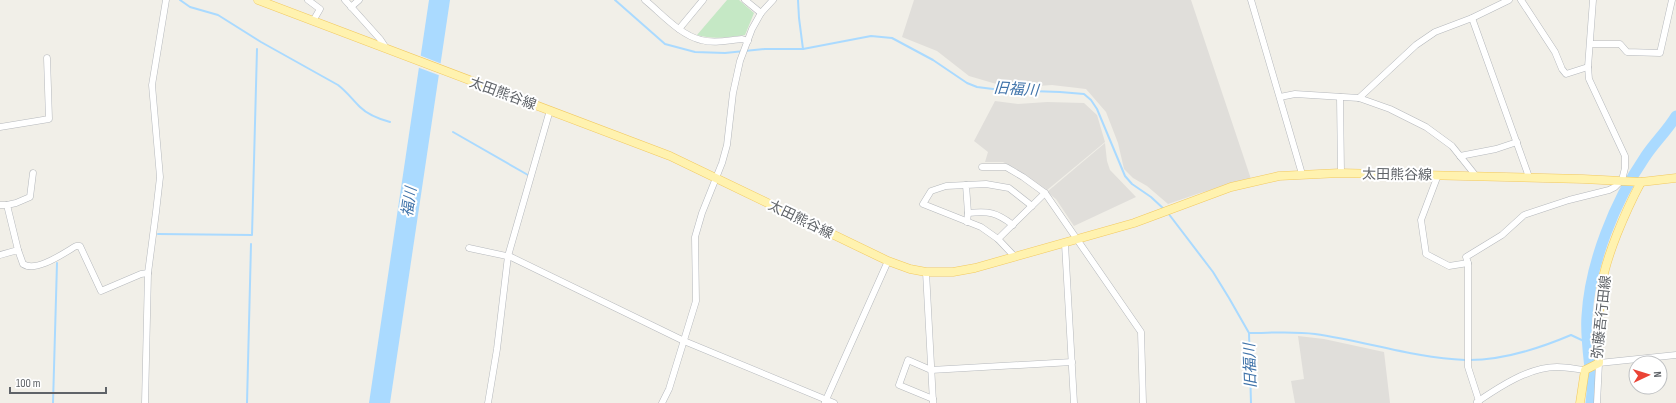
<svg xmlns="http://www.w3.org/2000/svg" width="1676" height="403" font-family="'Sofia Sans Condensed','Noto Sans JP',sans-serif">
<rect width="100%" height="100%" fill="#f1efe8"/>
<!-- industrial -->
<g fill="#e0deda">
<path d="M914,0H1191L1251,179L1200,193L1168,204L1147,186L1133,178L1124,169L1118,143L1106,112L1086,89L1052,85L1010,88L969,76L937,51L902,37Z"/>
<path d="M995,101L1018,104L1047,102L1084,103L1097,115L1105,142L1046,191L1020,171L1003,162H985L988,152L974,141Z"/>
<path d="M1105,143L1107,161L1110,170L1136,197L1074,226L1056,199L1047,192Z"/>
<path d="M1298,336L1324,339L1384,352L1390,403H1295L1291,381L1304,379Z"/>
</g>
<!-- green -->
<path fill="#c5e8c5" d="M727,0H739L754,13L745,35C729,37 714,40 697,35Z"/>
<!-- water -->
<path fill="#aadaff" d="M429,0H450L390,403H369Z"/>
<!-- pier -->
<path fill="#f1efe8" d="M419,55L442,64L441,76L417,67Z"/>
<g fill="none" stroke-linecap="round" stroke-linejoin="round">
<!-- stream -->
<g stroke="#aadaff" stroke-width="2">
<path d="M180,0L190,7L218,15L261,42L338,85C346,91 352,99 360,107C368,115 379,119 390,122"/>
<path d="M615,0L665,44L695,52L725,53L765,49H803L871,36L892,38L933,60L967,83L977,87L1001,90L1060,92L1084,94L1091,100L1097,109L1125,176L1132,184L1151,197L1165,210"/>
<path d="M798,0L799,18L803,49"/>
<path d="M453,132L528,175"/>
<path d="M1168,213L1213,272L1229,298L1249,333L1251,403"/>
<path d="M158,234L252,235L257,49"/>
<path d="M1249,333C1270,333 1294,331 1315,334C1365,341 1414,358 1465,360C1501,361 1538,349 1571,335L1588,343"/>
<path d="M53,403L57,263"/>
<path d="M247,403L251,244"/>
</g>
<!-- river -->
<path stroke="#aadaff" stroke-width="11" d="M1591,403L1592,392C1591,368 1585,338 1587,316C1590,263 1615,201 1645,157C1654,143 1667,131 1676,116"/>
<defs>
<g id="minor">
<path d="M308,0L320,9L313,21"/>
<path d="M345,0L380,39L386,48"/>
<path d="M645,0C662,14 680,35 701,40C715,44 729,40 742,39L748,41"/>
<path d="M745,0L761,13"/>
<path d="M1251,0L1302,174"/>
<path d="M1521,0L1555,52L1562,69L1566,74L1588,67"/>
<path d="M351,7L359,0"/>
<path d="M1472,18L1529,177"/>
<path d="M679,29L703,0"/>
<path d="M1591,44H1620L1627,52L1660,53L1672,0"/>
<path d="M1280,97L1295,94L1359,98L1390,109L1426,127L1452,146L1476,176"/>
<path d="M1340,97L1341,173"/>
<path d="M1359,98L1416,45L1435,32L1472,18L1509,0"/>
<path d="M0,127L49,119L47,58"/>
<path d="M1460,156L1496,149L1517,142"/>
<path d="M982,167H1006L1023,177L1045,193L1141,332L1143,403"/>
<path d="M1438,175L1421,220L1426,254L1449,266L1468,263"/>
<path d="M966,185L946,186L931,191L923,204L981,227L998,239L1015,257"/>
<path d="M0,205H7L18,250"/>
<path d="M7,205L16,203L30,197L33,173"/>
<path d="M968,213C989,211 996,212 1013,225"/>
<path d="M967,222L968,213L966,185L986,184L1009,188L1032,206"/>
<path d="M998,239L1045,193"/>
<path d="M1065,244L1074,403"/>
<path d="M469,248L511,257L684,341L834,403"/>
<path d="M0,255L18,250L23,264C36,273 64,253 76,246H80L101,291L141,274L148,273"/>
<path d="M926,272L933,402"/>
<path d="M933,399L899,385L908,360L931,370L1072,362"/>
<path d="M1479,401L1468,367V263L1466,257L1502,235L1524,215L1569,200L1609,190L1615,187L1622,180L1625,168V156L1589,79L1588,67L1593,0"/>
<path d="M825,402L888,261"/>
<path d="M1477,402C1499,387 1529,367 1557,367C1566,367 1576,369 1585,370"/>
<path d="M145,403L148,273L156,212L160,177L152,85L166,0"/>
<path d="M488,403L497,349L508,256L550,110"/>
<path d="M662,403L669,389L696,301L695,237L702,213L722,163L727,145L733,93L740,61L752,29L761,13L773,0"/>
<path d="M1597,403L1599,363L1676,355"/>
</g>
<g id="major">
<path d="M258,0L670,156L888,261L910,269L926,272H953L975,268L1134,223L1231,187L1279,176L1340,173L1583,179L1641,182L1676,178"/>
<path d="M1580,403L1585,370L1599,363C1599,338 1598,313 1601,289C1605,258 1626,210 1641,182"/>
</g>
</defs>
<!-- minor casing -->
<use href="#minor" stroke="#b5b8bc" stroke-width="7"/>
<!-- major casing -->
<use href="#major" stroke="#f2c960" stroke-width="9"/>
<!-- minor -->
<use href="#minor" stroke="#fff" stroke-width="6"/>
<!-- major -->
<use href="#major" stroke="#fff2af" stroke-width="8"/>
</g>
<g text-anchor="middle" stroke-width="4" stroke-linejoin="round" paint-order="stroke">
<!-- street labels -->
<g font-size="14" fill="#5f6368" stroke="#fff">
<text transform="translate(503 93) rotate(20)" y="5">太田熊谷線</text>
<text transform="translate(1397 174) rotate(1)" y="5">太田熊谷線</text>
<text transform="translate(801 219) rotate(26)" y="5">太田熊谷線</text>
<text transform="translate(1601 317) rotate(-84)" y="5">弥藤吾行田線</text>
</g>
<!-- water labels -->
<g font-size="15" font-style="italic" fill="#4174aa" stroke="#fff">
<text transform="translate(1016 89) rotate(4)" y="5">旧福川</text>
<text transform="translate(409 202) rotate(-82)" y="5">福川</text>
<text transform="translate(1250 366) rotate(-92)" y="5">旧福川</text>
</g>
</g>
<!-- north arrow -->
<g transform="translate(1648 375) rotate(86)"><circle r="19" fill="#ffffff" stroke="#bfc1c3"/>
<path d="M0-3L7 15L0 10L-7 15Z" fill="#ea4335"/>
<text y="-6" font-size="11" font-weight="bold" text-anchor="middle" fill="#5f6368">N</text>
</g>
<!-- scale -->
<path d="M10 387v6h96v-6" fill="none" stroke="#5f6368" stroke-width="2"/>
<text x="16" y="387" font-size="12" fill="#5f6368" stroke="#ffffff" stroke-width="3" paint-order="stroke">100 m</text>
</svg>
